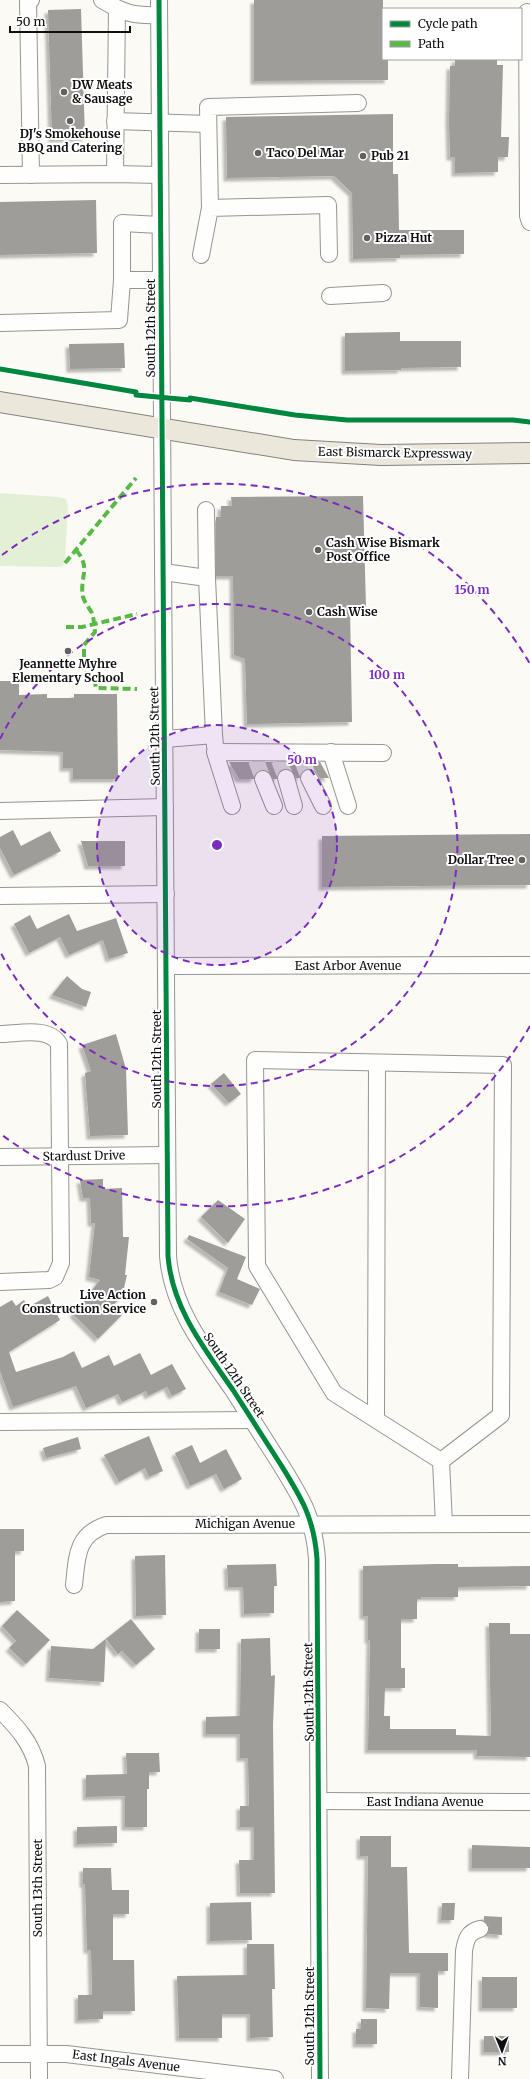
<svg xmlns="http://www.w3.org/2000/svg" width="530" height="2079" font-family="Merriweather,serif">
<defs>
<filter id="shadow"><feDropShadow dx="-3.5" dy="3.5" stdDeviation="1" flood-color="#0004"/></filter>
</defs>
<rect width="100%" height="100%" fill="#fbfaf4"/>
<!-- green -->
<path fill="#e3f0d6" d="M0,493L58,497L66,499L68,507L65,559L63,566L57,567L0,566Z"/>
<!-- building -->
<g fill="#9f9d99" filter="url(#shadow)">
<path d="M254,0H383V59H388V80L254,81Z"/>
<path d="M81,9L85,138L52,139L48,10Z"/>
<path d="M455,59H497V65H503L501,137H509L508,157H498V172L455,173V157H450L449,122L450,66H455Z"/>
<path d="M393,114V174H398L399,230H464V254L400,255V258L353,259L352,193L334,176L227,178L226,117Z"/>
<path d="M96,200L97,253L0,255V202Z"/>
<path d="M400,332V341H461V367L401,368V370L345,371V333Z"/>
<path d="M124,343L125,368L70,369L69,344Z"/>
<path d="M363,496L366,607H350L352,722L247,724L245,659L234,655L233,576H216V517H221V506H232L231,497Z"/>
<path d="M0,681H19V695L47,694V698H74V694H117L118,779H73V768H63V752L0,750Z"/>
<path d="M229,762H320L329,778H320L315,770L309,769L301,772L300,778H296L292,771L284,769L279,772L277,779H273L269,772L264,770L256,773L254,779H239Z"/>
<path d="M13,830L21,846L50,831L61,851L14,875L0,848V837Z"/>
<path d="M530,834V885L322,887V836Z"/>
<path d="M81,841H125V866H88Z"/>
<path d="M69,914L77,931L116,918L128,953L109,959L103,940L69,955L60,937L29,953L14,924L30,915L37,929Z"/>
<path d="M67,976L82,989L91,992L86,1007L52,995Z"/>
<path d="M116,1034L126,1069L128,1135L90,1136L85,1073L91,1071L82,1045Z"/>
<path d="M224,1073L241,1094L229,1103L211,1084Z"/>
<path d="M103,1179V1189L122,1188L123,1237H129L125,1275H127L122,1297L113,1305L124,1313L98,1339L73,1314L100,1280L89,1277L95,1223H91L90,1198H83L80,1180Z"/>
<path d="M218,1200L245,1219L228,1243L201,1217Z"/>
<path d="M189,1235L246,1257L237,1279L260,1289L252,1305L219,1292L228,1268L187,1239Z"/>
<path d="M48,1296L60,1320L9,1352L16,1372L63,1357L74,1351L82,1368L109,1355L114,1366L140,1353L151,1375L172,1364L186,1389L172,1396L167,1387L148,1396L146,1391L122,1402L118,1394L86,1408L76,1386L13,1407L0,1371V1307L12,1300L16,1306L24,1300L28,1307Z"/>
<path d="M149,1436L163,1471L149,1477L145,1468L119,1482L104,1455Z"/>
<path d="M78,1437L81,1449L46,1458L43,1448Z"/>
<path d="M192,1445L200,1463L226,1449L242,1479L224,1489L216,1474L190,1486L175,1453Z"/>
<path d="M0,1529H24V1551H15V1601L0,1602Z"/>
<path d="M165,1555L166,1615L136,1616L135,1556Z"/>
<path d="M276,1564L277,1586H274V1613L244,1614L243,1587H228L227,1565Z"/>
<path d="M436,1564H458V1567L530,1566V1586L458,1587V1597H421V1599H417V1619H401V1668H405V1688H385L384,1716H390V1729H456V1735L491,1736L489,1623H510V1634H530V1757L477,1756V1750H368L370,1640H368V1616H363V1566Z"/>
<path d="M17,1610L50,1640L26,1664L9,1648L16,1641L2,1626Z"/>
<path d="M131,1619L155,1649L136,1665L122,1651L118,1654L106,1639L104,1682L49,1678L51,1646L93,1649Z"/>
<rect x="199" y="1629" width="21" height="20"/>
<path d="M270,1638L271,1676L275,1675L273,1725L275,1893H240L239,1860H254V1827H240V1806H249L248,1758H240V1734H206V1717L240,1716L241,1639Z"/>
<path d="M126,1753H159L160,1772H149V1789H147V1827H125V1796L86,1797V1775L127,1774Z"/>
<path d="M117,1826V1843L77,1844V1827Z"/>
<path d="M360,1836H391V1867H407L409,1953H448V1971H438V2008L420,2007V1973H390L389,2009L366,2008L368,1856H360Z"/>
<path d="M472,1845L530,1847V1868H472Z"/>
<path d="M83,1868H111L112,1890H129V1914H113V1960H134L135,2011H103V2019L78,2020V1995H92L91,1950H87L85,1884H83Z"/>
<path d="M251,1902L252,1940L210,1941V1903Z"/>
<path d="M442,1903H455L454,1920H441Z"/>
<path d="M484,1916L502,1917V1935L488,1934L489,1926L484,1921Z"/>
<path d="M247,1944H274L275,1989H272L273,2037L250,2038V2014H222V2038H179L177,1976L247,1975Z"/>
<rect x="482" y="1977" width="35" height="31"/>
<path d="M361,2019H377V2044H356V2029H361Z"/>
<rect x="484" y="2036" width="25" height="16"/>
</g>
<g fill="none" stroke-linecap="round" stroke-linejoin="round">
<!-- minor-tunnel -->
<g stroke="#d8d7d2" stroke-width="16" stroke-dasharray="16 8" stroke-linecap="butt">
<path d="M256,760L263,779"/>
<path d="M279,760L286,778"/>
<path d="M302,760L309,778"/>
</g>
<defs>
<g id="minor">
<path d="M102,0C124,13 133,16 159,15"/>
<path d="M159,0L168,1256C172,1308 204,1348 233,1390C249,1415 265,1440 281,1465C302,1499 314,1518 317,1559L320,2079"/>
<path d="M527,12L528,216L530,222"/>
<path d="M115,121L208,124"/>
<path d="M115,174L117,9"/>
<path d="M0,175L115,174L160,175"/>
<path d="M31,175L28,2L31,0"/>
<path d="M210,208L208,107L358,103"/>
<path d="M201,255L210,208L328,205L329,254"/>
<path d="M122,280V223L160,225"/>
<path d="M330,296L383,293"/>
<path d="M0,323L119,320L122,280H161"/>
<path d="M206,510L207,578"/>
<path d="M163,572L207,578L214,735"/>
<path d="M165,739L214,735L215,746"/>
<path d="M331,752L348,806"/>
<path d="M286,778L294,806"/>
<path d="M309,778L323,806"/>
<path d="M263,779L274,806"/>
<path d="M232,806L215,752L383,753"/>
<path d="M0,811L165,807"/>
<path d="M0,896L166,894"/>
<path d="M167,966L530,965"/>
<path d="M0,1034C18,1034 49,1026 59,1044L61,1263L55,1277L49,1280L0,1282"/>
<path d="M0,1157L167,1155"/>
<path d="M376,1419L377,1063"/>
<path d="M0,1422L253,1420"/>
<path d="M441,1461L334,1393L257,1266L255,1060L503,1065L501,1415L441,1461L444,1524"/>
<path d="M74,1585C77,1557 76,1535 106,1525L530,1524"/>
<path d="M0,1710C17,1727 31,1742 37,1766L39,2079"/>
<path d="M320,1801L530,1802"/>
<path d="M0,2054H66L275,2079"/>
<path d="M460,2079L464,1951C466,1939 468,1932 480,1929"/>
</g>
<path id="major" d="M0,402L294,450L381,455L530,453"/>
</defs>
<!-- minor casing -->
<use href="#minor" stroke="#959592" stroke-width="18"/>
<!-- major casing -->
<use href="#major" stroke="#83827f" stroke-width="22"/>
<!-- minor -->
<use href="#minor" stroke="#fefefd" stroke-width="16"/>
<!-- major -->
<use href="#major" stroke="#ebe8db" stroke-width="20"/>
<!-- quiet -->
<g stroke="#58b947" stroke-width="4" stroke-dasharray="8 4" stroke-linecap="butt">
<path d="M76,550C92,568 79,577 83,597C85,603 89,608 92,613C94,618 94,626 95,632L84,645V672L94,677L96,688L137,689"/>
<path d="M65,563L136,478"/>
<path d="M66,627H82L137,614"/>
</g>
<defs>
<g id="cycleway">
<path d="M159,0L168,1256C172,1308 204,1348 233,1390C249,1415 265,1440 281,1465C302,1499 314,1518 317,1559L320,2079"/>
<path d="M0,369L136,392"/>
<path d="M136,395L190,400"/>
<path d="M190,398L295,415L347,420H513L530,422"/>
</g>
</defs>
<!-- cycleway casing -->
<use href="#cycleway" stroke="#fff" stroke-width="8"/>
<!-- cycleway -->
<use href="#cycleway" stroke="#00873e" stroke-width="5"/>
</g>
<!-- distance rings -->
<circle cx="217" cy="845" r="120" fill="#7b2cbf" fill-opacity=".12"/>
<g fill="none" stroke="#7b2cbf" stroke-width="2" stroke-dasharray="7 5">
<circle cx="217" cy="845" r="120"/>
<path d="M0 739A241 241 0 1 1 0 951"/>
<path d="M530 1026A361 361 0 0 1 2 1135M2 555A361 361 0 0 1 530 664"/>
</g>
<!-- markers -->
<g fill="#62615f" stroke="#fff" stroke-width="1.5">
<circle cx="64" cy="92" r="4"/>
<circle cx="70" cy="121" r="4"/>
<circle cx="258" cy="153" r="4"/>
<circle cx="363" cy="156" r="4"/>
<circle cx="367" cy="238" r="4"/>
<circle cx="318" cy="550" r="4"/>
<circle cx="309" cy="612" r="4"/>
<circle cx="68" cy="651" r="4"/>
<circle cx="522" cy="860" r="4"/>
<circle cx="154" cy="1302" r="4"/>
</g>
<g text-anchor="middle" stroke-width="4" stroke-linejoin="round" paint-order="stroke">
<!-- poi labels -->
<g font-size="12" font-weight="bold" fill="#0f0f0f" stroke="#fff" text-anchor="start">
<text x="72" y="89">DW Meats<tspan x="72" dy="14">&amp; Sausage</tspan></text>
<text x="70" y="138" text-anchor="middle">DJ's Smokehouse<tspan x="70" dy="14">BBQ and Catering</tspan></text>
<text x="266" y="157">Taco Del Mar</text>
<text x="371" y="160">Pub 21</text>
<text x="375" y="242">Pizza Hut</text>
<text x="326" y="547">Cash Wise Bismark<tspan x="326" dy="14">Post Office</tspan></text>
<text x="317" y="616">Cash Wise</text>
<text x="68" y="668" text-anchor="middle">Jeannette Myhre<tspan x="68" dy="14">Elementary School</tspan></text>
<text x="514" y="864" text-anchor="end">Dollar Tree</text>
<text x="146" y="1299" text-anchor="end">Live Action<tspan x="146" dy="14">Construction Service</tspan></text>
</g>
<!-- street labels -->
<g font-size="12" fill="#0f0f0f" stroke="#fff">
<text transform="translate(151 328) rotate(-90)" y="4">South 12th Street</text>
<text transform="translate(395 453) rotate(1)" y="4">East Bismarck Expressway</text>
<text transform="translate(155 736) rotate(-91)" y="4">South 12th Street</text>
<text x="348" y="970">East Arbor Avenue</text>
<text transform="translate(157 1059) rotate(-90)" y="4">South 12th Street</text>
<text transform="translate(84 1156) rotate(-1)" y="4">Stardust Drive</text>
<text transform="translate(234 1375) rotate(56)" y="4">South 12th Street</text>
<text x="245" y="1528">Michigan Avenue</text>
<text transform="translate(309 1692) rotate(-91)" y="4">South 12th Street</text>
<text x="425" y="1806">East Indiana Avenue</text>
<text transform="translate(38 1888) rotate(-90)" y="4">South 13th Street</text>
<text transform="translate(310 2016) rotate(-90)" y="4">South 12th Street</text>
<text transform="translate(126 2061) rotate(7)" y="4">East Ingals Avenue</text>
</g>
</g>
<circle cx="217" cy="845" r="6" fill="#7b2cbf" stroke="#fff" stroke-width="2"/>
<g font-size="12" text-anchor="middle" font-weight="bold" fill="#7b2cbf" stroke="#fff" stroke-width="4" stroke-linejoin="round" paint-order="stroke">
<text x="472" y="594">150 m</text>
<text x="387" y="679">100 m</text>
<text x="302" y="764">50 m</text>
</g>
<!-- legend -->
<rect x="382" y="8" width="140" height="52" fill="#ffffff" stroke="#9f9f9f"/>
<rect x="390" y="21" width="20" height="6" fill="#00873e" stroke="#9f9f9f"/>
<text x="418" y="28" font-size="12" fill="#0f0f0f">Cycle path</text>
<rect x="390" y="41" width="20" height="6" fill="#58b947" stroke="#9f9f9f"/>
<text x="418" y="48" font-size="12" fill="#0f0f0f">Path</text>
<!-- north arrow -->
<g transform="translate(502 2051) rotate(179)" stroke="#ffffff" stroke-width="3" paint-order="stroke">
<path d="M0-3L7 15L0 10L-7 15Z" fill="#0f0f0f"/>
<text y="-6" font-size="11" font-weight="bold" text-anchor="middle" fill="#0f0f0f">N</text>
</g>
<!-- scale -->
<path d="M10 26v6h120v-6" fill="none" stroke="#0f0f0f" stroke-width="2"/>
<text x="16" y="26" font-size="12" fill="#0f0f0f" stroke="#ffffff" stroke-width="3" paint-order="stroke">50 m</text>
</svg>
